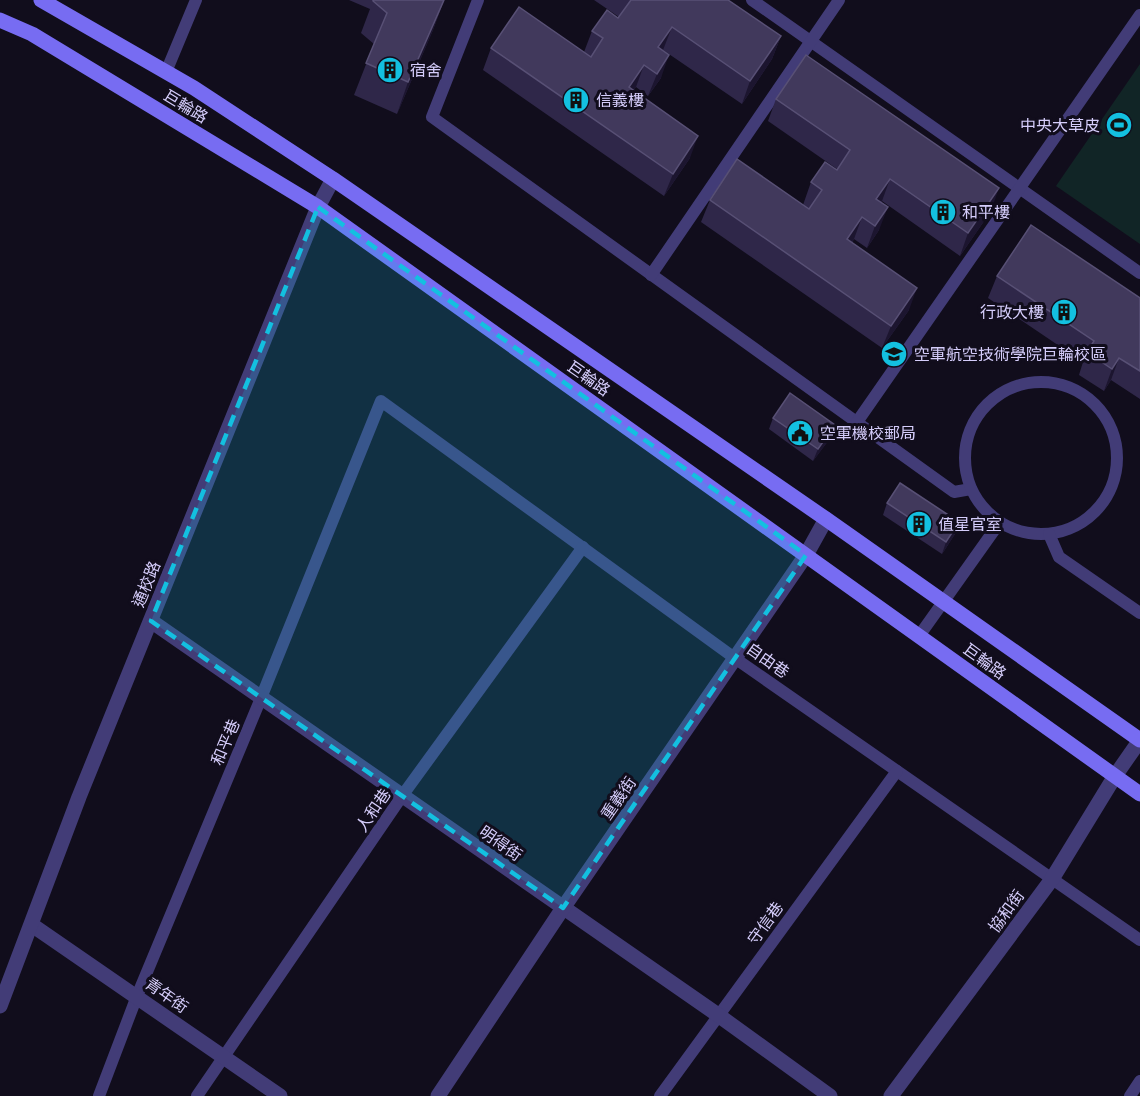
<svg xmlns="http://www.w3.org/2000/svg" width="1140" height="1096" font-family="'DejaVu Sans','Noto Sans TC',sans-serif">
<rect width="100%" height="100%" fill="#110d1c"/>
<!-- park -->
<path fill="#112526" d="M1140,64V244L1056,186Z"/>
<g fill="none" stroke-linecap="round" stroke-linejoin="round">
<!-- lane -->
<g stroke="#423c77" stroke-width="12">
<path d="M478,0L432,117L954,492L971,489"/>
<path d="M752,0L1140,273"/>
<path d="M166,72L196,0"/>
<path d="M651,275L839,0"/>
<circle cx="1041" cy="458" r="76"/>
<path d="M857,422L1140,15"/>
<path d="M1049,534L1059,557L1140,613"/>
<path d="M919,636L1000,522"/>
<path d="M99,1096L137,996L261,698L381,401L736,659L1140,940"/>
<path d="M197,1096L402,796L583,547"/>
<path d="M660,1096L897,771"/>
<path d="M1130,1096L1140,1081"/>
</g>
<!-- street -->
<g stroke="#423c77" stroke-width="15">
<path d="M151,621L718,1015L830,1096"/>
<path d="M32,925L280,1096"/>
<path d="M0,1006L79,797L318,207L333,179"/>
<path d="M438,1096L563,908L806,555L826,519"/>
<path d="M891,1096L1052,879L1115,776L1140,740"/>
</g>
<!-- secondary -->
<g stroke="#776cf2" stroke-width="15">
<path d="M41,0L194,88L333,179L826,519L1140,740"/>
<path d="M0,20L32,34L318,207L1140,794"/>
</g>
</g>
<!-- wall -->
<g fill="#2f2749">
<path d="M349,0H444L433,30L397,114L354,95L374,44L361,33L370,9Z"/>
<path d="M594,0H728L781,36L772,59L742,104L663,50L661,78L648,96L636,87L633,91L690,158L664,196L483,70L491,48L584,52L592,31L619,17Z"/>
<path d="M776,99L991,211L960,256L882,201L879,230L867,248L854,239L852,243L909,310L882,348L701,222L710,200L803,205L811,182L837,169L768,121Z"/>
<path d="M997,276L1140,298V399L1111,380L1104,391L1079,375L1083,362L988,298Z"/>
<path d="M773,418L835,425L831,437L813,461L769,429Z"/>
<path d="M887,503L959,522L955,534L942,554L883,515Z"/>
</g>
<!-- shaded-wall -->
<g fill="#1c152f">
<path d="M444,0L433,30L397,114L408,82Z"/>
<path d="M672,27L663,50L650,70L658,47Z"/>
<path d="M781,36L772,59L742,104L750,81Z"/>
<path d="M669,55L661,78L648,96L657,74Z"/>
<path d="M644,65L636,87L620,110L629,87Z"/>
<path d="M698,136L690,158L664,196L673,174Z"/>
<path d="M890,179L882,201L868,222L876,199Z"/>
<path d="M999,188L991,211L960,256L968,233Z"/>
<path d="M888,207L879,230L867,248L875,226Z"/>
<path d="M862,217L854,239L838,262L847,239Z"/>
<path d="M917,288L909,310L882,348L891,326Z"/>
<path d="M1119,358L1111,380L1104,391L1112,369Z"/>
<path d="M835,425L831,437L813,461L818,449Z"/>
<path d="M959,522L955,534L942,554L946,542Z"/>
</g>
<!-- building -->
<g fill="#41395c" stroke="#585075" stroke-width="1.5">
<path d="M373,0H444L408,82L366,63L387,13L373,1Z"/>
<path d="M631,0H728L781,36L750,81L672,27L658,47L669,55L657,74L644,65L629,87L698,136L673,174L491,48L519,7L591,57L603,38L592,31L607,10L618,18Z"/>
<path d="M806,55L999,188L968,233L890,179L876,199L888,207L875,226L862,217L847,239L917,288L891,326L710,200L737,159L809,209L822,190L811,182L825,162L837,170L850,150L776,99Z"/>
<path d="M1031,225L1140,298V371L1119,358L1112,369L1087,352L1094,341L997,276Z"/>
<path d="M790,393L835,425L818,449L773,418Z"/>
<path d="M900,483L959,522L946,542L887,503Z"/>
</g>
<!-- marked area -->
<path fill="#13c0e0" fill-opacity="0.2" stroke="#13c0e0" stroke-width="4.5" stroke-dasharray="12 8" stroke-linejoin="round" d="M318,207L806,555L563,908L151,621Z"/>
<!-- icons -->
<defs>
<symbol id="building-disc" viewBox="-11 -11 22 22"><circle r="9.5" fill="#13c0e0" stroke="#110d1c"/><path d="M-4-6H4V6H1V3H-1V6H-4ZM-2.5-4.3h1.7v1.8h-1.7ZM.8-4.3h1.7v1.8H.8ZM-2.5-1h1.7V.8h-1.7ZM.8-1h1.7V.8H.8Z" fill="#111"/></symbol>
<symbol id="stadium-disc" viewBox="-11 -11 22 22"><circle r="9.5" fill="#13c0e0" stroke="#110d1c"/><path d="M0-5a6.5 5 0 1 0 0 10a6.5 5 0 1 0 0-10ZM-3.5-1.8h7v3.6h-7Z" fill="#111"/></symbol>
<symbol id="university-disc" viewBox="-11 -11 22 22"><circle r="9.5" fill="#13c0e0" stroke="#110d1c"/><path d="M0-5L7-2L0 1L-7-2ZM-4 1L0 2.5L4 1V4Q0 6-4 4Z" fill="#111"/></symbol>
<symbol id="civic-disc" viewBox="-11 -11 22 22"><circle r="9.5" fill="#13c0e0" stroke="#110d1c"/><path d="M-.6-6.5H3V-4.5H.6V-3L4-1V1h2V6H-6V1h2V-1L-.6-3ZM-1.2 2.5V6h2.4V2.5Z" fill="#111"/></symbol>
</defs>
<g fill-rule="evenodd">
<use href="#building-disc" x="375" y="55" width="30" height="30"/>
<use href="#building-disc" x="561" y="85" width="30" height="30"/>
<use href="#stadium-disc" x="1104" y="110" width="30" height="30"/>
<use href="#building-disc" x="928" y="197" width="30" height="30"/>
<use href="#building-disc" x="1049" y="297" width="30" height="30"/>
<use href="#university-disc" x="879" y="339" width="30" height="30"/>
<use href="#civic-disc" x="785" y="418" width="30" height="30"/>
<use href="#building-disc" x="904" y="509" width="30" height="30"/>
</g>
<g text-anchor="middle" stroke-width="6" stroke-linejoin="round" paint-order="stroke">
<!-- poi labels -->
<g font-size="16" fill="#d5cdfb" stroke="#110d1c" text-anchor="start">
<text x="410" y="76">宿舍</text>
<text x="596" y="106">信義樓</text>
<text x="1100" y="131" text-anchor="end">中央大草皮</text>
<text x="962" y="218">和平樓</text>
<text x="1044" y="318" text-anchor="end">行政大樓</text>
<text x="914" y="360">空軍航空技術學院巨輪校區</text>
<text x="820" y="439">空軍機校郵局</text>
<text x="938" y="530">值星官室</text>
</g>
<!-- street labels -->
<g font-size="16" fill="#d5cdfb" stroke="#110d1c">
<text transform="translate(186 106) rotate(31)" y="6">巨輪路</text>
<text transform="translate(589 378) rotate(35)" y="6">巨輪路</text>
<text transform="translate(146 584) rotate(-68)" y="6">通校路</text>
<text transform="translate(768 660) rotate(35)" y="6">自由巷</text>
<text transform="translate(985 661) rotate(36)" y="6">巨輪路</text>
<text transform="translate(225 742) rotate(-67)" y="6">和平巷</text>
<text transform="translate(618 798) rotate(-55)" y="6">重義街</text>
<text transform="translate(373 810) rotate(-56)" y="6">人和巷</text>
<text transform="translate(501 843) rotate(35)" y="6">明得街</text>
<text transform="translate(1006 911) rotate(-54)" y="6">協和街</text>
<text transform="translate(765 923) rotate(-54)" y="6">守信巷</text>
<text transform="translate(167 995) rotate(35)" y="6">青年街</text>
</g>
</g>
</svg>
